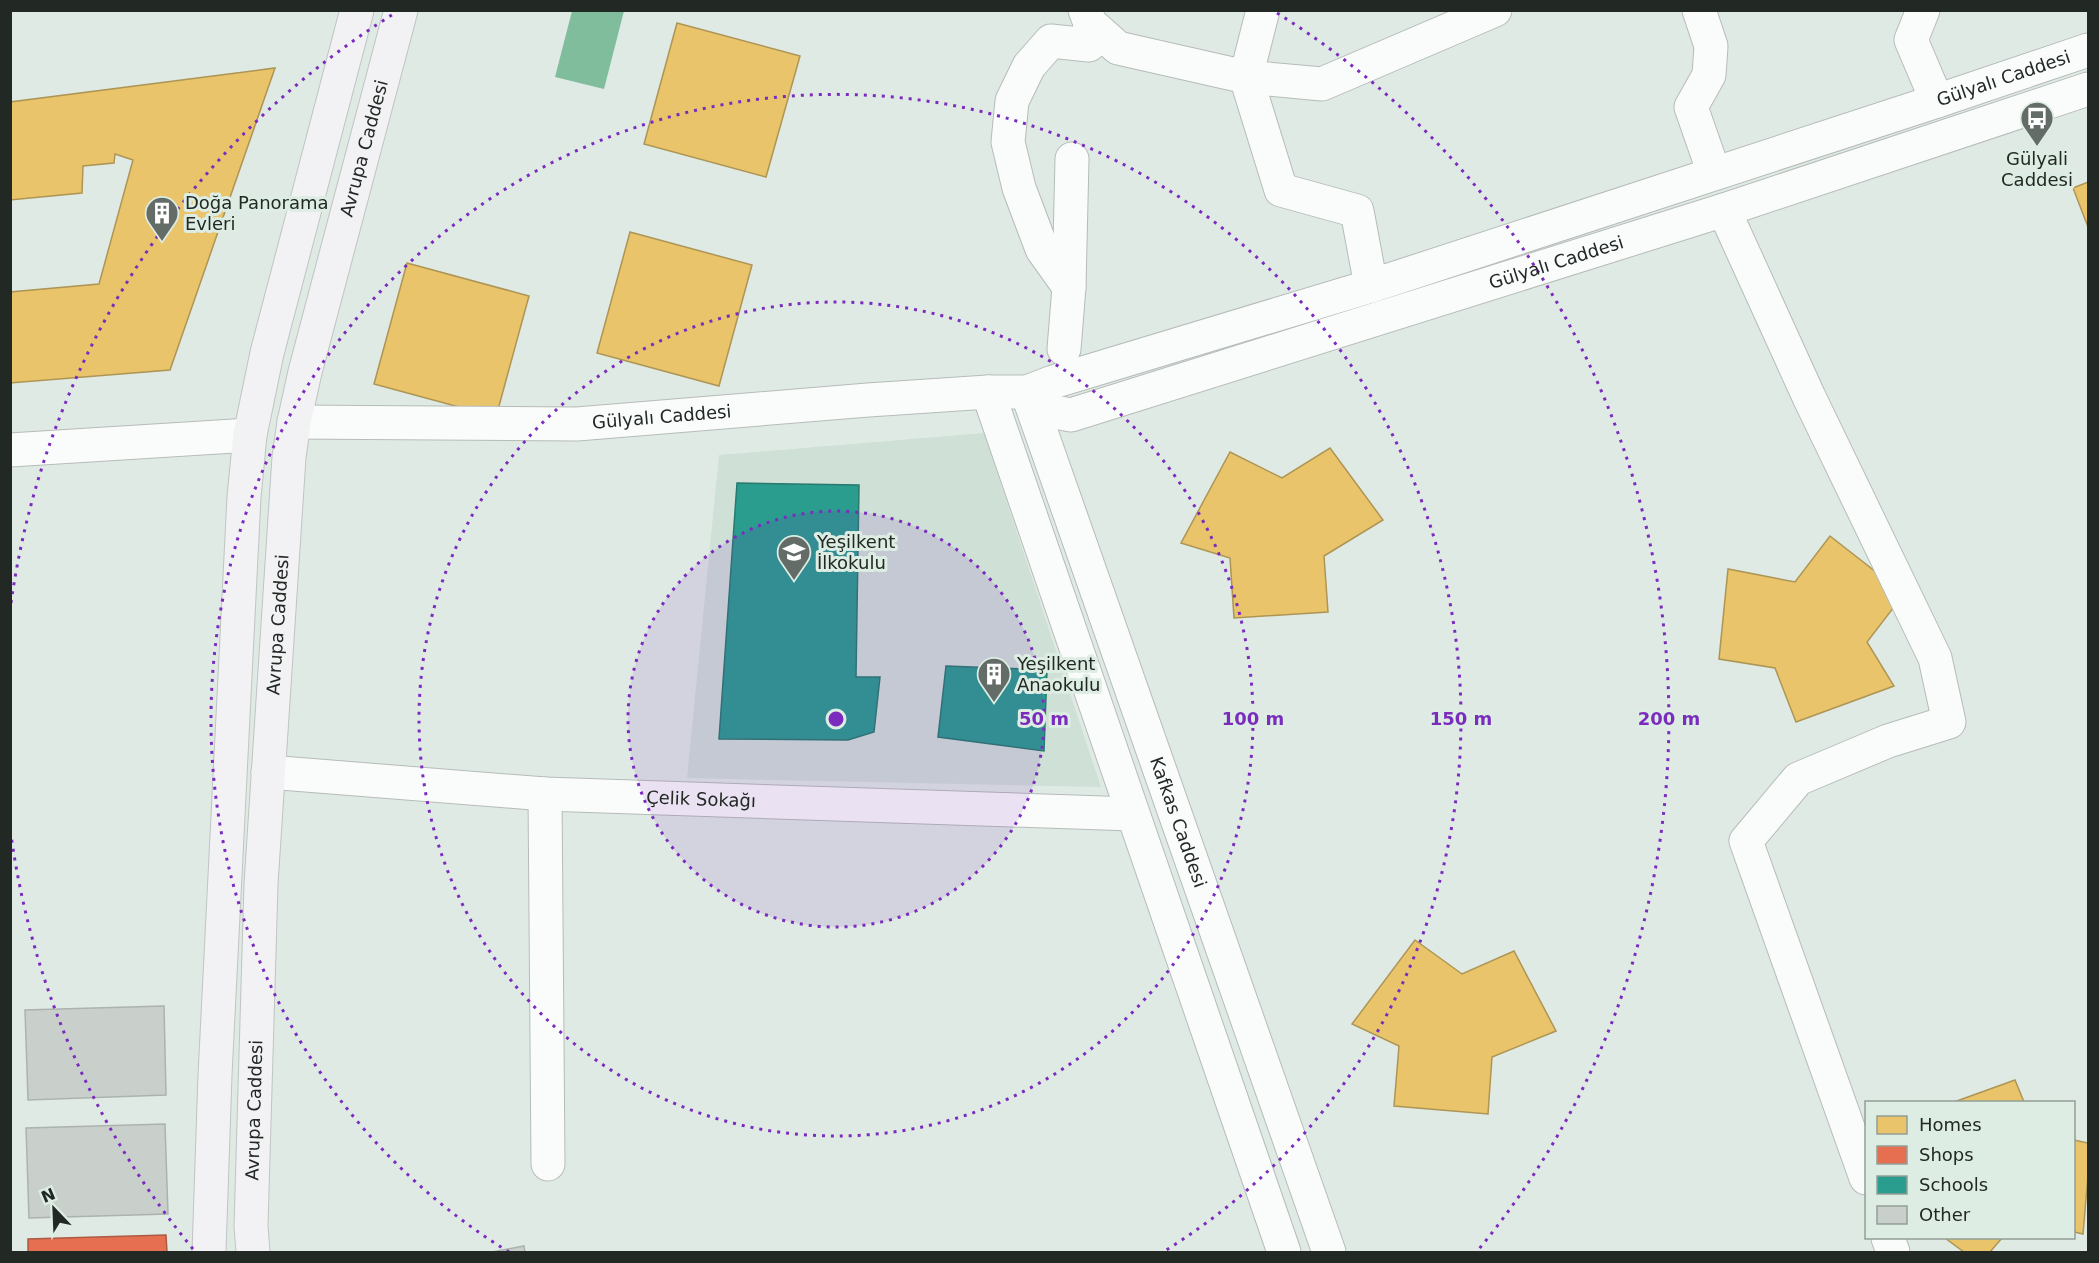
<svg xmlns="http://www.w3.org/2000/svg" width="2099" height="1263" font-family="'DejaVu Sans',sans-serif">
<rect width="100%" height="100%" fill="#e0eae4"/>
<!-- built -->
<path fill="#cfe0d6" d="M984,433L1101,787L687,778L719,455Z"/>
<!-- water -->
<path fill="#7fbd9d" d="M572,11H624L604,89L555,77Z"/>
<!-- homes -->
<g fill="#e9c46a" stroke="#ad9555" stroke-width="1.5">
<path d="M677,23L800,56L766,177L644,144Z"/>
<path d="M275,68L170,370L10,383V292L99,284L133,160L115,154L114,163L83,166L82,193L10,200V102Z"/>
<path d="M2088,182V227L2073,188Z"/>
<path d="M630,232L752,265L719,386L597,353Z"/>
<path d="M407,263L529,296L496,417L374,384Z"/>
<path d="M1330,448L1383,520L1324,556L1328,612L1234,618L1230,558L1181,543L1230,452L1282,478Z"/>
<path d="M1830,536L1904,594L1867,642L1894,686L1796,722L1775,668L1719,659L1728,569L1795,582Z"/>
<path d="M1415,940L1462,974L1514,951L1556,1031L1492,1057L1488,1114L1394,1106L1399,1046L1352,1024Z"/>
<path d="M2015,1080L2024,1102H1954Z"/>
<path d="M2074,1140L2088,1143V1176L2083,1234L2074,1232Z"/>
<path d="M1945,1238H2002L1990,1252H1964Z"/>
</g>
<!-- shops -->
<path fill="#e76f51" stroke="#ac5a44" stroke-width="1.5" d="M166,1235L167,1252H28V1239Z"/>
<!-- schools -->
<g fill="#2a9d8f" stroke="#287a6f" stroke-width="1.5">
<path d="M737,483L859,485L856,677H880L874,732L848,740L719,739Z"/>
<path d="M946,666L1047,670L1044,751L938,737Z"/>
</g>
<!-- building -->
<g fill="#c9d0cb" stroke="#acb3af" stroke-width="1.5">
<path d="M164,1006L166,1095L28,1100L25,1010Z"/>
<path d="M165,1124L168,1214L29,1218L26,1128Z"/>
<path d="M524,1246L525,1252H492Z"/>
</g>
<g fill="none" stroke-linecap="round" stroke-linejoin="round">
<defs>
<g id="minor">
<path d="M1085,10L1090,23L1118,48L1246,77L1322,84L1495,10"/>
<path d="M1263,10L1246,77L1281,190L1357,211L1371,286"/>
<path d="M1699,10L1711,46L1709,75L1691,107L1714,173"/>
<path d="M1923,10L1911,40L1937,101"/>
<path d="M1724,210L1809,397L1935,658L1949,722L1888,741L1798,779L1746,841L1866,1178"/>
<path d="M1069,287L1042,249L1019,188L1008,142L1012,101L1029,66L1051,41L1089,45L1090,23"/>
<path d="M1064,349L1069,287L1072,159"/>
<path d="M988,392L1284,1252"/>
<path id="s1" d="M1027,392L1049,411L1071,415L1724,210L2088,89"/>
<path id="s2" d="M1027,392L1329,1252"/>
<path id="s3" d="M294,422L577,424L868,400L988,392H1027L1053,382L1371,286L1937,101L2088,50"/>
<path d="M10,450L250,435"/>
<path id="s4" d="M268,772L545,794L1132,814"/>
<path d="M545,794L548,1164"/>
<path d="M1888,1238L1893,1252"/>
</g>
<g id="major">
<path d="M209,1252L215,1075L244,497L250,435L267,353L357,10"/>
<path id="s5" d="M253,1252L251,1226L261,884L289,457L294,422L305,372L401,10"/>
</g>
</defs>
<!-- minor casing -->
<use href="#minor" stroke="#b6bcb8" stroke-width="35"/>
<!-- major casing -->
<use href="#major" stroke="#bfc5c1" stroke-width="35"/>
<!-- minor -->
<use href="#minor" stroke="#fafcfb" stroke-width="33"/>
<!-- major -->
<use href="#major" stroke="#f2f1f4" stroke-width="33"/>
</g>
<!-- distance rings -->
<circle cx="836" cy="719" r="208" fill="#7b2cbf" fill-opacity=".12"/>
<g fill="none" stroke="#7b2cbf" stroke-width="3" stroke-dasharray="3 6">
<circle cx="836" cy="719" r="208"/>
<circle cx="836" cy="719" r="417"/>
<path d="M509 1252A625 625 0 1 1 1163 1252"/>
<path d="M193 1249A833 833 0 0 1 11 835M11 603A833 833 0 0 1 395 13M1277 13A833 833 0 0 1 1479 1249"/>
</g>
<!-- icons -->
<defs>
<symbol id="bus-pin" viewBox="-11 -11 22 30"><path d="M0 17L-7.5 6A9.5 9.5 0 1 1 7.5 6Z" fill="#646c67" stroke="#ddede3"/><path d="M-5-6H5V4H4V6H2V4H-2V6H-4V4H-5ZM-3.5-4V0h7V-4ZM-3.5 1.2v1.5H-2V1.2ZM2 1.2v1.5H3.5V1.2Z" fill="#fff"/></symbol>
<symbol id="building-pin" viewBox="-11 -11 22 30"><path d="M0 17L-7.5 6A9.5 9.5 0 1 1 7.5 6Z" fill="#646c67" stroke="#ddede3"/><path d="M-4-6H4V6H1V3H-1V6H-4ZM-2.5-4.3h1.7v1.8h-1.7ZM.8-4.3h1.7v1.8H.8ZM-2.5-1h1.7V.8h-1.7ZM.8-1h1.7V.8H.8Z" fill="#fff"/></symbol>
<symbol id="school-pin" viewBox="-11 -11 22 30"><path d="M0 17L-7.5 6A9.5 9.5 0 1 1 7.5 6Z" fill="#646c67" stroke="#ddede3"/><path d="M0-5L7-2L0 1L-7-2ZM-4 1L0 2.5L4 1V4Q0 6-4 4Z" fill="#fff"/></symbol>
</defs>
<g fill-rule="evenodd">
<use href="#bus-pin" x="2018" y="99" width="38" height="52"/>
<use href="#building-pin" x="143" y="194" width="38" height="52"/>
<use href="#school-pin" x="775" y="533" width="38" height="52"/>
<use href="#building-pin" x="975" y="655" width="38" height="52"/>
</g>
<g text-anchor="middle" stroke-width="6" stroke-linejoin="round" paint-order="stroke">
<!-- street labels -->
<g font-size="18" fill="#222824" stroke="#ddede3">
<text dy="6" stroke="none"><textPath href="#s3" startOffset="1760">Gülyalı Caddesi</textPath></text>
<text dy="6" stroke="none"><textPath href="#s5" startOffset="1114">Avrupa Caddesi</textPath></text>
<text dy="6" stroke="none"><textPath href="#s1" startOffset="560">Gülyalı Caddesi</textPath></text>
<text dy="6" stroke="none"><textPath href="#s3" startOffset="368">Gülyalı Caddesi</textPath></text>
<text dy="6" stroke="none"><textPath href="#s5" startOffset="628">Avrupa Caddesi</textPath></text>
<text dy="6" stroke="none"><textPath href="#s4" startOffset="434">Çelik Sokağı</textPath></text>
<text dy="6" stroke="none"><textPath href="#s2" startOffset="456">Kafkas Caddesi</textPath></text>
<text dy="6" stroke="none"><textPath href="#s5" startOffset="142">Avrupa Caddesi</textPath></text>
</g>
<!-- poi labels -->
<g font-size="18" fill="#222824" stroke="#ddede3" text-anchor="start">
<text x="2037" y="165" text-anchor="middle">Gülyali<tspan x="2037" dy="21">Caddesi</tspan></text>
<text x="185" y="209">Doğa Panorama<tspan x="185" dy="21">Evleri</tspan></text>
<text x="817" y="548">Yeşilkent<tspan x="817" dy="21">İlkokulu</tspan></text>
<text x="1017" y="670">Yeşilkent<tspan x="1017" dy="21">Anaokulu</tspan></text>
</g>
</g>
<circle cx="836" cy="719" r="9" fill="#7b2cbf" stroke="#ddede3" stroke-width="3"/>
<g font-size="18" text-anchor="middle" font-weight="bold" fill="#7b2cbf" stroke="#ddede3" stroke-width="6" stroke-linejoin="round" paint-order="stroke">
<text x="1044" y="725">50 m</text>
<text x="1253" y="725">100 m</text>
<text x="1461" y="725">150 m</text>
<text x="1669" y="725">200 m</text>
</g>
<!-- border -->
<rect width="2099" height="1263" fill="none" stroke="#222824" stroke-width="24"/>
<!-- legend -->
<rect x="1865" y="1101" width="210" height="138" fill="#ddede3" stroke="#929e97" stroke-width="1.5"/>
<rect x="1877" y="1116" width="30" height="18" fill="#e9c46a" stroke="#929e97" stroke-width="1.5"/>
<text x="1919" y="1131" font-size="18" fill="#222824">Homes</text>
<rect x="1877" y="1146" width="30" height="18" fill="#e76f51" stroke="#929e97" stroke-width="1.5"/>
<text x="1919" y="1161" font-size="18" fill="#222824">Shops</text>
<rect x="1877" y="1176" width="30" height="18" fill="#2a9d8f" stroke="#929e97" stroke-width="1.5"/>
<text x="1919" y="1191" font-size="18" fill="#222824">Schools</text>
<rect x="1877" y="1206" width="30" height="18" fill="#c9d0cb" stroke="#929e97" stroke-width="1.5"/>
<text x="1919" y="1221" font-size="18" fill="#222824">Other</text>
<!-- north arrow -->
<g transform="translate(54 1209) rotate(337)" stroke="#ddede3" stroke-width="4.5" paint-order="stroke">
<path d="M0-4.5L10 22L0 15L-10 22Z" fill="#222824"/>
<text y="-9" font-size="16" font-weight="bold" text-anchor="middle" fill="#222824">N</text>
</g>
</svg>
